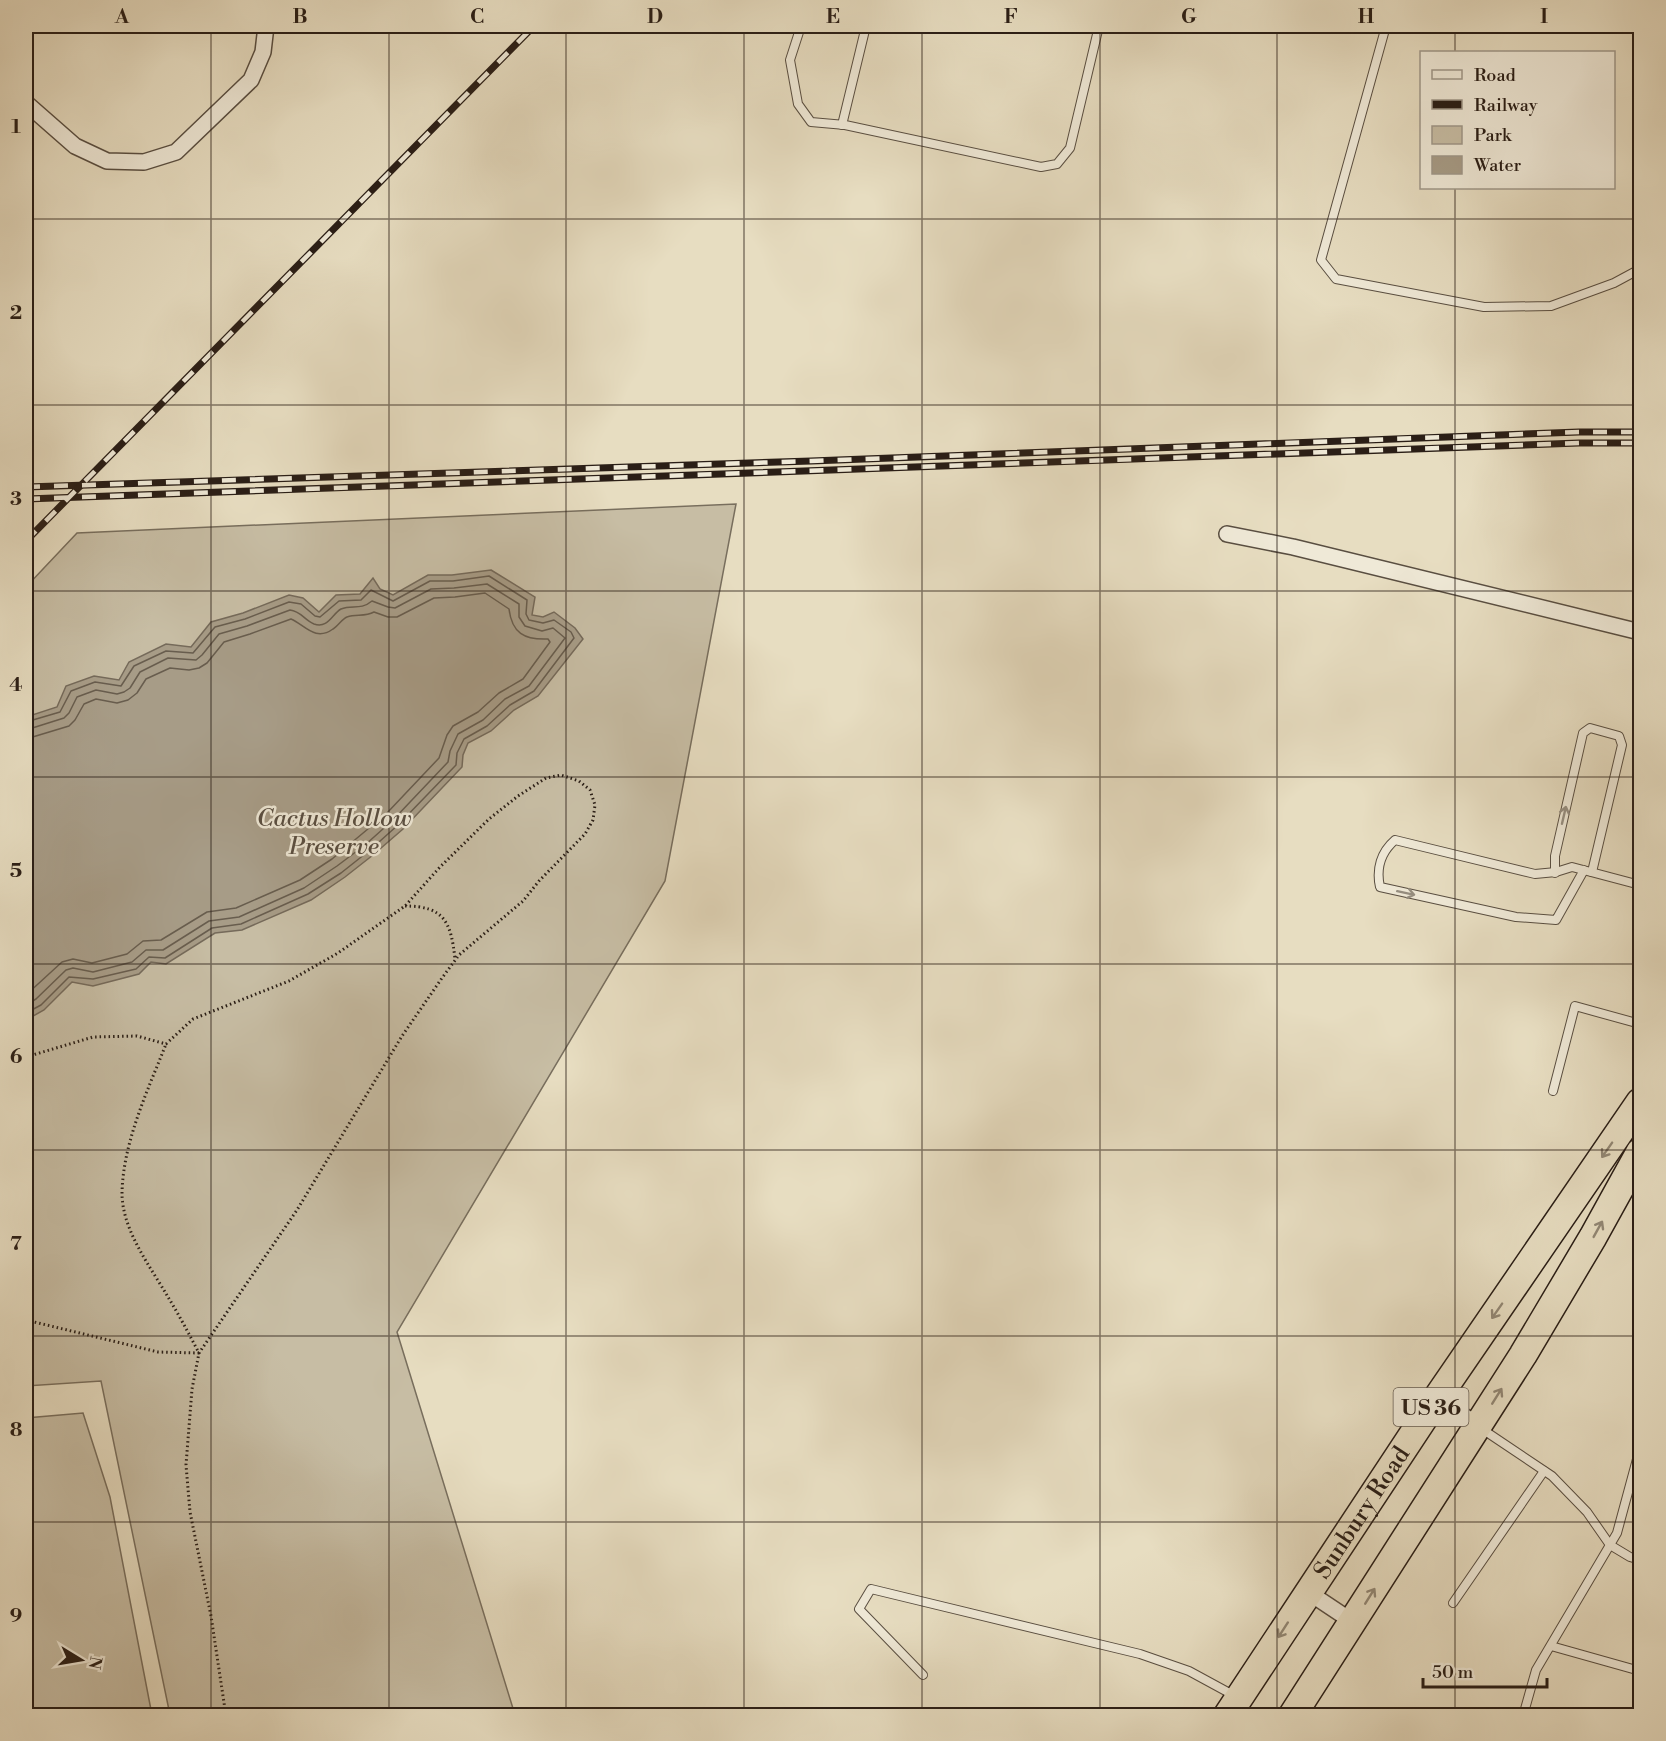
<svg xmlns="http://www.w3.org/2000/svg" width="1666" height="1741" font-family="'Libre Bodoni',serif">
<rect width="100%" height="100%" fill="#e7ddc1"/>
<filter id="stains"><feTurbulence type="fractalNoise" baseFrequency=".00333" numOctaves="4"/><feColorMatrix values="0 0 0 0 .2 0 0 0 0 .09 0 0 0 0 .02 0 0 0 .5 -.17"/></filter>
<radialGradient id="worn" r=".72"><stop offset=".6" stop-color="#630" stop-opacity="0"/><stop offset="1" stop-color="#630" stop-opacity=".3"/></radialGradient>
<!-- green -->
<g fill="#c7bda4" stroke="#786e5d" stroke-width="1.5">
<path d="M736,504L665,881L397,1332L515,1715H170L101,1381L26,1386V587L77,533Z"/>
<path d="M83,1413L110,1497L152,1715H26V1418Z"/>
</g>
<!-- water -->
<path fill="#a79c87" stroke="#756a5a" stroke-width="1.5" d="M491,570L535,597L532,615L543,617L554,612L575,628L583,639L538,696L514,710L491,731L468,743L463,755L462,767L403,829L373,855L345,877L311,900L242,930L215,933L166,964L151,962L139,974L93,986L72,982L44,1010L26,1020V717L57,707L66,686L94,676L119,680L129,662L166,644L191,647L211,622L243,613L289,595L303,598L319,612L336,595L360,594L373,578L380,589L393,595L428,575H452Z"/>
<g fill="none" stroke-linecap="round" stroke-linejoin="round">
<!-- shore -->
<g stroke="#685d4e" stroke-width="1.5">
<path d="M26,722L60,712L71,691L95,682L121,686L134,666L166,651L193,653L215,627L245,619L289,602L301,604L315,616L320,617L339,601L361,600L371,590L393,601L430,581H453L489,576L527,600L526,614L529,620L543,623L554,620L571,632L574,638L534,691L510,705L487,726L464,739L457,753L456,765L398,825L370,850L341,873L308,894L241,924L212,928L165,958L149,957L136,969L93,979L69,977L41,1005L26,1013"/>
<path d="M26,730L64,718L69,713L77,697L96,690L117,694L124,692L130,688L140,672L168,658L196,660L202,655L219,634L247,626L290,610C301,611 304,620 314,624C328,629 332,614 341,609C352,604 360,611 372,601L388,607L395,608L431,589L454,588L487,584L519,604V617L525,626L542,631L553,628L565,638L529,686L505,699L483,720L458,734L450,751L448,762L393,820L365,845L337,866L304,888L239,917L209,921L163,950H146L132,962L93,972L73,968L66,970L36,999L26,1005"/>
<path d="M26,739L69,726L75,720L84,704L96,699L117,703L128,700L137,693L146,679L170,668L189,670L199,668L207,663L224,642L250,634L291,619C305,625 315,642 333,629C338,626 342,619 347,617C357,614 365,617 374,612L388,617H397L434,598L455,597L485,593L509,609C512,633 524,640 548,639L550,642L523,679L499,693L478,712L453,726L447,735L439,758L387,813L332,859L300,880L236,908L207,912L161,940L143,941L127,954L92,963L73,959L62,962L26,995"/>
</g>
<defs>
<g id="lane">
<path d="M801,26L790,60L798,104L811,122L845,125L1041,167L1057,164L1070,148L1099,26"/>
<path d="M1386,26L1321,260L1336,279L1484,307L1551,306L1614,283L1640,269"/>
<path d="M842,125L866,26"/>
<path d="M1584,870L1556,920L1516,917L1380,887C1376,869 1381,852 1395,840L1535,874L1556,872L1572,867L1640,885"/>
<path d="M1555,873V856L1583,733L1590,728L1619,736L1622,745L1592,872"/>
<path d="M1553,1091L1575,1006L1640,1024"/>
<path d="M1482,1429L1552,1476L1587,1512L1610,1545L1630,1557L1640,1560"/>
<path d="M1453,1603L1544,1471"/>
<path d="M1551,1646L1640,1671"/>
<path d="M923,1675L859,1609L871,1589L1140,1654L1189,1671L1235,1696"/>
<path d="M1523,1716L1536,1670L1617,1533L1640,1448"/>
</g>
<g id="street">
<path d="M26,103L75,146L107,161L144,162L176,152L251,80L263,52L266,26"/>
<path d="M1227,534L1293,547L1640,632"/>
<path d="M1437,1398L1479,1426"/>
<path d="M1308,1592L1353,1622"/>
</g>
<g id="highway">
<path id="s1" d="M1227,1716L1437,1398L1640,1102"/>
<path d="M1292,1716L1523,1355L1593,1237L1640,1152"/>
</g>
</defs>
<!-- lane casing -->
<use href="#lane" stroke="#594e41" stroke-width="10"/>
<!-- street casing -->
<use href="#street" stroke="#594e41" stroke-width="18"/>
<!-- highway casing -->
<use href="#highway" stroke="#2a1e16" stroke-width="30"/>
<!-- path -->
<g stroke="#2a1e16" stroke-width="3" stroke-dasharray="1.5 3" stroke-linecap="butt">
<path d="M405,906C445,906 451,923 455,959"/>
<path d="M26,1057L93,1037L137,1036L166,1044L193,1019L289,981L338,953L405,906L440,867L489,819L518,796L546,778L561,775L579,781L590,790L595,805L593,820L585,834L539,881L523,901L459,955L442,978L402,1036L297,1210L199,1353L192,1389L186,1465L190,1512L211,1616L226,1716"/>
<path d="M26,1320L158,1352L199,1353C189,1334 179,1315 168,1297C150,1266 122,1230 122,1193C123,1142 148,1090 166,1044"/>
</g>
<!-- lane -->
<use href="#lane" stroke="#efe9d7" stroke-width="8"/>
<!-- street -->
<use href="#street" stroke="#efe9d7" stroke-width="15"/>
<!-- highway -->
<use href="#highway" stroke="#e7ddc1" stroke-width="27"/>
<defs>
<g id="rail">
<path d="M26,487L811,461L1579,432H1640"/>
<path d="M26,499L1579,443H1640"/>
<path d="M26,541L534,26"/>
</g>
</defs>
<!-- rail casing -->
<use href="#rail" stroke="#2a1e16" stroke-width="7"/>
<!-- rail -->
<use href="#rail" stroke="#efe9d7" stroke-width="4.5" stroke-dasharray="14" stroke-linecap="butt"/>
</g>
<!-- one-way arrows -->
<defs><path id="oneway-shaft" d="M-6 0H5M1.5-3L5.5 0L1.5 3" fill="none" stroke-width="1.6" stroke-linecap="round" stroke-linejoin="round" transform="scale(1.5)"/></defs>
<g stroke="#968e80">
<use href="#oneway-shaft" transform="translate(1564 815) rotate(-77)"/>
<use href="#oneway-shaft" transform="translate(1406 893) rotate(12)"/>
</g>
<g stroke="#928774">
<use href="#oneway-shaft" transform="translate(1607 1150) rotate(125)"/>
<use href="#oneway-shaft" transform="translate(1598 1229) rotate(-61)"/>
<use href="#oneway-shaft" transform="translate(1497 1311) rotate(125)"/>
<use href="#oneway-shaft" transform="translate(1497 1396) rotate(-58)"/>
<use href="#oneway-shaft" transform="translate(1370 1596) rotate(-58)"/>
<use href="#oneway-shaft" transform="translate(1283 1630) rotate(123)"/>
</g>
<!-- grid -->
<path fill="none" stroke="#2a1e16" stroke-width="1.5" stroke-opacity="0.55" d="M211,26V1716M389,26V1716M566,26V1716M744,26V1716M922,26V1716M1100,26V1716M1277,26V1716M1455,26V52M1455,188V1716M26,219H1640M26,405H1640M26,591H1640M26,777H1640M26,964H1640M26,1150H1640M26,1336H1640M26,1522H1640"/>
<g text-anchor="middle" stroke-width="5" stroke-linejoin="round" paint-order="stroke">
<!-- shield labels -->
<rect fill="#efe9d7" stroke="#655b50" stroke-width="1.5" x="1393.5" y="1388" width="75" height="38" rx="4.5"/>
<g font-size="22" font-weight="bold" fill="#2a1e16">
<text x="1431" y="1415">US 36</text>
</g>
<!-- park labels -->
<g font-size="24" font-style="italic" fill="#594e41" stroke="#efe9d7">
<text x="334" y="826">Cactus Hollow<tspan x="334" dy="28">Preserve</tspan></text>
</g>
<!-- street labels -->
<g font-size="24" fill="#2a1e16" stroke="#efe9d7">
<text dy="8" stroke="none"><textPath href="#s1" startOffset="244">Sunbury Road</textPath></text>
</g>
</g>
<!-- margin -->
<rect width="1666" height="1741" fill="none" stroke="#e7ddc1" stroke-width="66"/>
<!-- legend -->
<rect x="1420" y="51" width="195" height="138" fill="#efe9d7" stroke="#a0988a" stroke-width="1.5"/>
<rect x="1432" y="70" width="30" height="9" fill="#efe9d7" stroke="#a0988a" stroke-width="1.5"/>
<text x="1474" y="81" font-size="18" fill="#2a1e16">Road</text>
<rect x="1432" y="100" width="30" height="9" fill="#2a1e16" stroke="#a0988a" stroke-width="1.5"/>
<text x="1474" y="111" font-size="18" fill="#2a1e16">Railway</text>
<rect x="1432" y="126" width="30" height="18" fill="#c7bda4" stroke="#a0988a" stroke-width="1.5"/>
<text x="1474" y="141" font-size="18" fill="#2a1e16">Park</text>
<rect x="1432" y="156" width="30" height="18" fill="#a79c87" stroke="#a0988a" stroke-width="1.5"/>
<text x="1474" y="171" font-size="18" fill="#2a1e16">Water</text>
<!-- north arrow -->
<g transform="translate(81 1660) rotate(101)" stroke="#efe9d7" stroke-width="4.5" paint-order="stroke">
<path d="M0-4.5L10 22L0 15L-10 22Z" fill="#2a1e16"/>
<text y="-9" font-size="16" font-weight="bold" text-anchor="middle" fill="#2a1e16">N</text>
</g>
<!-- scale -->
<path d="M1423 1678v9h124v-9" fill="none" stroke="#2a1e16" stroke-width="3"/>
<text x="1432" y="1678" font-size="18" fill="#2a1e16" stroke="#efe9d7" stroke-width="4.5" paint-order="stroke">50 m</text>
<rect x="33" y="33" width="1600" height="1675" fill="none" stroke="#2a1e16" stroke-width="2"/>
<g font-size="20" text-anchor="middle" font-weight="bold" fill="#2a1e16">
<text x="122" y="23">A</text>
<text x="300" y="23">B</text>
<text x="477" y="23">C</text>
<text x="655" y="23">D</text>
<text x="833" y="23">E</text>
<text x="1011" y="23">F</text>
<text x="1189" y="23">G</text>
<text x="1366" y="23">H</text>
<text x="1544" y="23">I</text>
<text x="16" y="133">1</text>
<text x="16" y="319">2</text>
<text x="16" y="505">3</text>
<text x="16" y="691">4</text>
<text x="16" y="877">5</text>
<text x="16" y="1063">6</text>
<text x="16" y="1250">7</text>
<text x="16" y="1436">8</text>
<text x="16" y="1622">9</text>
</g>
<rect width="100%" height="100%" filter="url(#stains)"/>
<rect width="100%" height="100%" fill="url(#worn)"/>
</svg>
